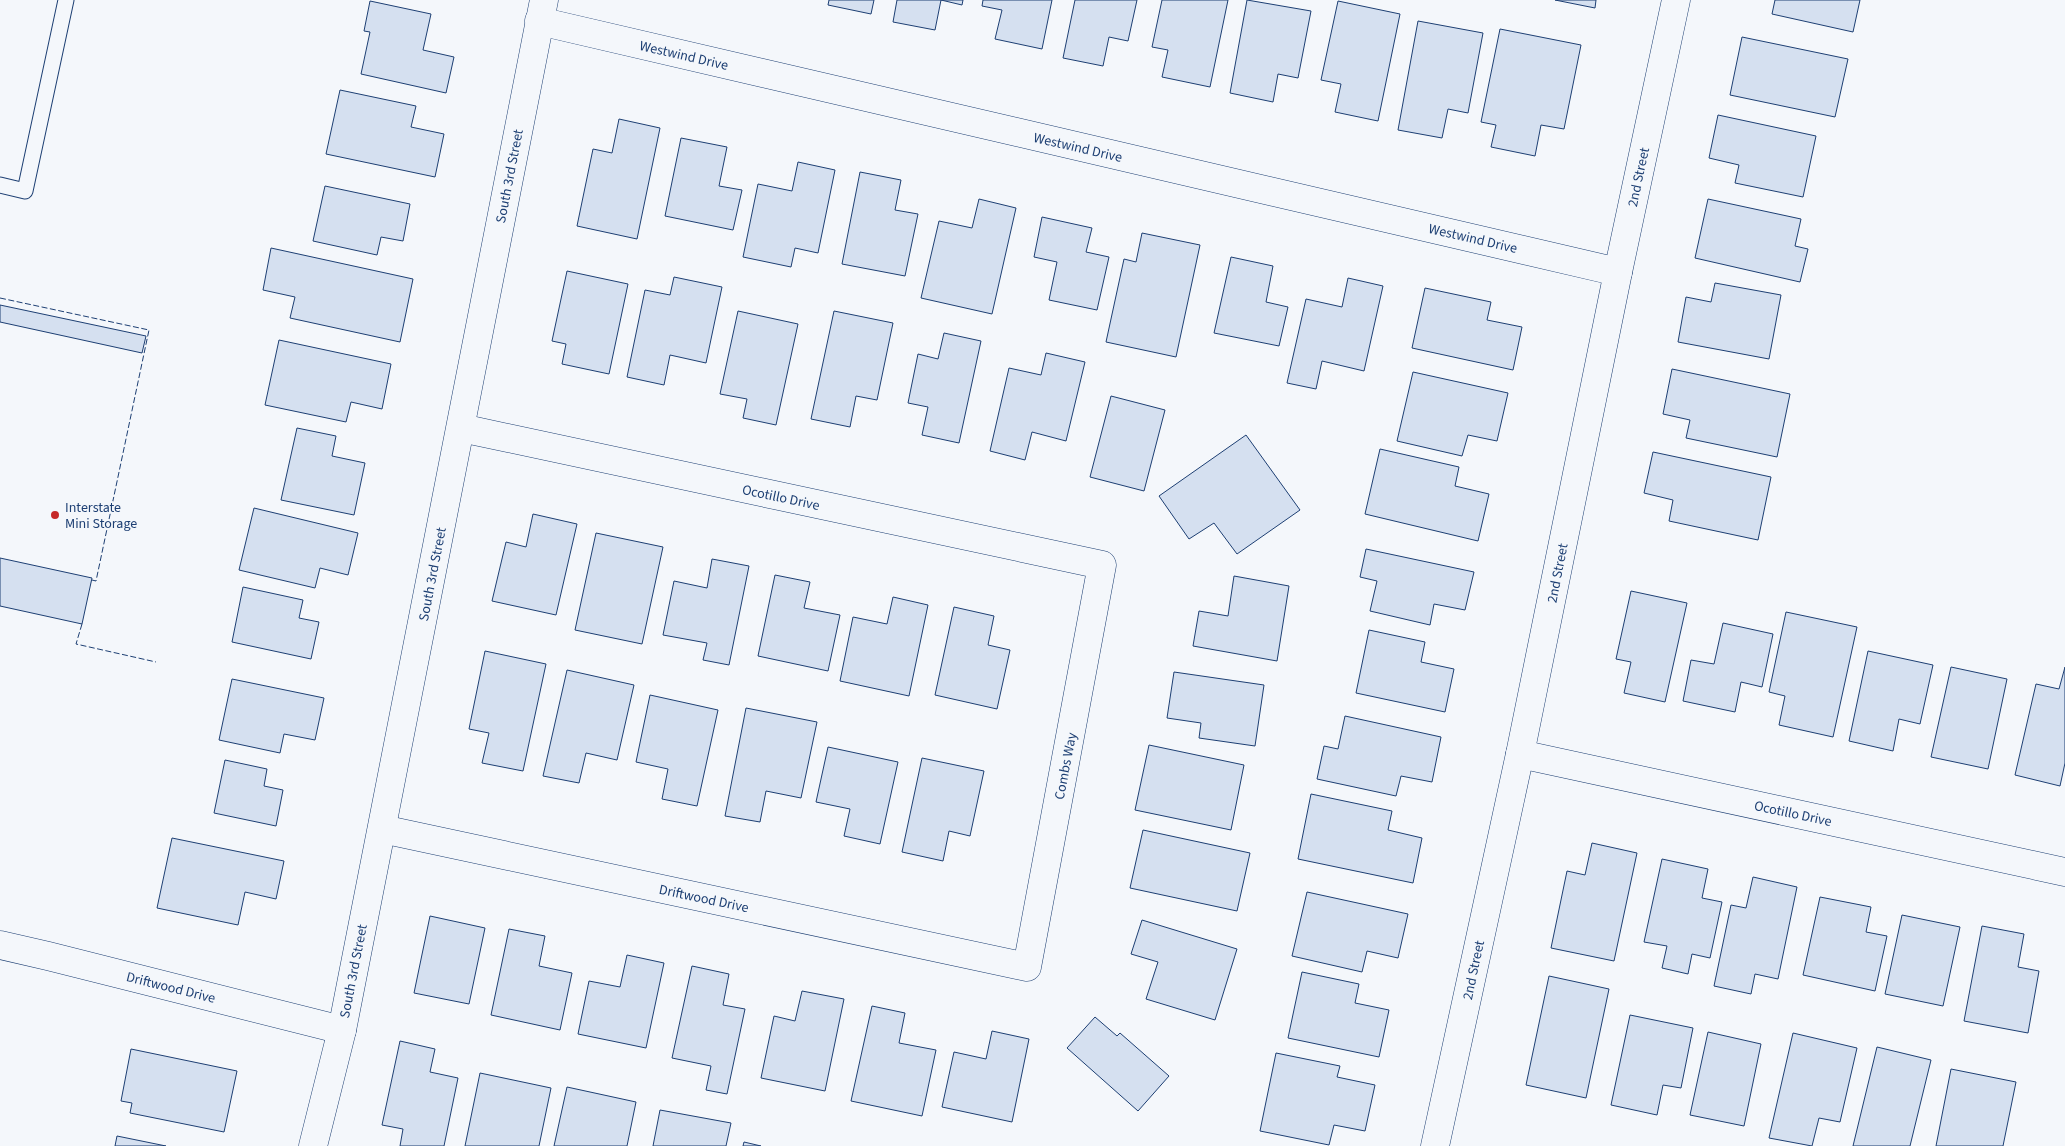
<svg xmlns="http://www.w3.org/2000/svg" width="2065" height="1146" font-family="'Source Sans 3',sans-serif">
<rect width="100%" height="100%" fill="#f4f7fb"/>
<!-- building -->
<g fill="#d5e0f0" stroke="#1d3f73">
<path d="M829,0H874L871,14L828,5Z"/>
<path d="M897,0H963L962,5L941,0L935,30L893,22Z"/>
<path d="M983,0H1052L1042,49L995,39L1002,10L982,6Z"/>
<path d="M1075,0H1137L1128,41L1109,37L1103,66L1063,58Z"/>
<path d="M1162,0H1228L1210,87L1162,77L1168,50L1152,47Z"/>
<path d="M1247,0L1311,11L1298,78L1278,74L1273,102L1230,93Z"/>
<path d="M1555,0H1596L1595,8Z"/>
<path d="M1775,0H1860L1853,32L1772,14Z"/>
<path d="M370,1L431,14L423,50L454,57L446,93L361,74L370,32L364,31Z"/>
<path d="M1338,1L1400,14L1378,121L1335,112L1341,84L1321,80Z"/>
<path d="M1418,21L1483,33L1468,113L1448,109L1442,138L1398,130Z"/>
<path d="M1500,29L1581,45L1564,129L1541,125L1535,156L1491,147L1496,125L1481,122Z"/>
<path d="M1742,37L1848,59L1835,117L1730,95Z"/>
<path d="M340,90L416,106L411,127L444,134L435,177L326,154Z"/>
<path d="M1718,115L1816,136L1803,197L1735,183L1739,165L1709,158Z"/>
<path d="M619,119L660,128L637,239L577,226L593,149L612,153Z"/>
<path d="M681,138L727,147L719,186L742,190L733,230L665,216Z"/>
<path d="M798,162L835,170L818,253L795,248L791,267L743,257L758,184L792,191Z"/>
<path d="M860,172L901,180L895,210L918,214L905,276L842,264Z"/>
<path d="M325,186L410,204L403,241L381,237L377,255L313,241Z"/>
<path d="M979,199L1016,208L992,314L921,298L939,221L972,228Z"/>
<path d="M1708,199L1801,219L1795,246L1808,249L1800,282L1695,258Z"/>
<path d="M1042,217L1092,228L1086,252L1109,257L1097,310L1049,300L1057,262L1034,257Z"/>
<path d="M1142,233L1200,245L1176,357L1106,342L1124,259L1136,262Z"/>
<path d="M271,248L413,279L400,342L290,318L295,297L263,290Z"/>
<path d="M1231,257L1273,266L1266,302L1288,307L1279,346L1214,333Z"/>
<path d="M567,271L628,284L609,374L562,364L566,344L552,341Z"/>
<path d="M674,277L722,287L706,363L670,355L664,385L627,377L645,290L670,295Z"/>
<path d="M1348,278L1383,286L1364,371L1322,361L1316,389L1287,383L1306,299L1342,307Z"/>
<path d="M1715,283L1781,295L1769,359L1678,342L1686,297L1711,302Z"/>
<path d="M1425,288L1491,302L1487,320L1522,327L1513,370L1412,348Z"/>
<path d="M0,305L146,336L142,353L0,322Z"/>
<path d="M738,311L798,324L776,425L743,418L747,399L720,394Z"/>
<path d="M834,311L893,323L877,400L856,396L850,427L811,419Z"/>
<path d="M944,333L981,341L959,443L922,435L928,407L908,403L918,354L938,359Z"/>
<path d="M279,340L391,364L382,409L351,402L346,422L265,405Z"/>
<path d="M1046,353L1085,362L1066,441L1032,432L1025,460L990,451L1009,368L1041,375Z"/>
<path d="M1672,369L1790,394L1777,457L1686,438L1690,420L1663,414Z"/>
<path d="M1413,372L1508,393L1497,441L1468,435L1462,456L1397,441Z"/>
<path d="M1111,396L1165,410L1144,491L1090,477Z"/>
<path d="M297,428L336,436L332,456L365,463L354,515L281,500Z"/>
<path d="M1246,435L1300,510L1237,554L1214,523L1189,539L1159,496Z"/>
<path d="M1380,449L1459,467L1455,486L1489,494L1478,541L1365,514Z"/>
<path d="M1653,452L1771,477L1758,540L1669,521L1673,500L1644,493Z"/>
<path d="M254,508L358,533L348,575L320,568L315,588L239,570Z"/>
<path d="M533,514L577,524L556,615L492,601L506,542L526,547Z"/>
<path d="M596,533L663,547L642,644L575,630Z"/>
<path d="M1366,549L1474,572L1465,610L1434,604L1430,625L1370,611L1377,581L1360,577Z"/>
<path d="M0,558L92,578L82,624L0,606Z"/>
<path d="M712,559L749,566L729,665L703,660L707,643L663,635L674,581L707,588Z"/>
<path d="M775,575L810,582L804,608L840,615L828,671L758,656Z"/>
<path d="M1234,576L1289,586L1277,661L1193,646L1199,611L1228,616Z"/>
<path d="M243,587L303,600L299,618L319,622L311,659L232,642Z"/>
<path d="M1631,591L1687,603L1665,702L1624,693L1631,662L1616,659Z"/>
<path d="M893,597L928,605L909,696L840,681L853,617L887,624Z"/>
<path d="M954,607L994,616L988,645L1010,650L997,709L935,695Z"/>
<path d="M1786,612L1857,627L1833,737L1779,725L1785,696L1769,692Z"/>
<path d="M1723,623L1773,634L1762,687L1741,682L1735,712L1683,701L1691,660L1714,664Z"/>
<path d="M1369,630L1425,642L1421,662L1454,669L1445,712L1356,693Z"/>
<path d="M485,651L546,664L523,771L482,763L489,733L469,729Z"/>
<path d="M1868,651L1933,665L1920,724L1899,719L1893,751L1849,741Z"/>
<path d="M1951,667L2007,679L1988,769L1931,757Z"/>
<path d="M2065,667V763L2060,786L2015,775L2036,684L2059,689Z"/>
<path d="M567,670L634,685L617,760L586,753L579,783L543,776Z"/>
<path d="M1174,672L1264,685L1255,746L1199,738L1201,723L1167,718Z"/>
<path d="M232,679L324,698L315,740L284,734L280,753L219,740Z"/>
<path d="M650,695L718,710L697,806L662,799L668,769L636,762Z"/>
<path d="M746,708L817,722L801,798L766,791L760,822L725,816Z"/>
<path d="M1345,716L1441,737L1432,782L1401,776L1396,796L1317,779L1324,746L1338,749Z"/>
<path d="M1149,745L1244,765L1231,830L1135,810Z"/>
<path d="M828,747L898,762L880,844L844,836L850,809L816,802Z"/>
<path d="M922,758L984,771L970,836L949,831L943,861L902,852Z"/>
<path d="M225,760L267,769L264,786L283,790L276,826L214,813Z"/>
<path d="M1311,794L1392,811L1388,830L1422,838L1413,883L1298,859Z"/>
<path d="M1143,830L1250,853L1237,911L1130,888Z"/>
<path d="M172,838L284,861L276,899L245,892L238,925L157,908Z"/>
<path d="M1592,843L1637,853L1614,961L1551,948L1567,871L1585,875Z"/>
<path d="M1662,859L1708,869L1702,898L1722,902L1710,958L1692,954L1688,974L1662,968L1667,946L1644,942Z"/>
<path d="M1753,877L1797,887L1778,979L1755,974L1751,994L1714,986L1731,905L1746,908Z"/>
<path d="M1307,892L1408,914L1398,958L1367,951L1362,972L1292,956Z"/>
<path d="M1820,897L1871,907L1866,932L1887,936L1875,991L1803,975Z"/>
<path d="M1902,915L1960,927L1943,1006L1885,994Z"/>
<path d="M430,916L485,928L469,1004L414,993Z"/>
<path d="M1142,920L1237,949L1215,1020L1146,999L1158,962L1131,954Z"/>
<path d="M1982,926L2024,934L2018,967L2039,971L2028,1033L1964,1021Z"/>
<path d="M509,929L545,936L539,966L572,973L560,1030L491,1015Z"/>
<path d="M627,955L664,963L646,1048L578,1034L589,981L620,987Z"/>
<path d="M692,966L729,974L723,1005L745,1009L727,1094L706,1090L711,1066L672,1058Z"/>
<path d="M1302,972L1359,984L1355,1003L1389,1010L1379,1057L1288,1038Z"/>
<path d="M1549,976L1609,989L1586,1098L1526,1085Z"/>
<path d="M802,991L844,999L825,1091L761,1078L774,1016L795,1021Z"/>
<path d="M872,1006L905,1013L899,1043L936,1050L922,1116L851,1101Z"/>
<path d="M1630,1015L1693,1028L1681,1088L1663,1085L1657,1115L1611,1105Z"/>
<path d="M1095,1017L1117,1036L1120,1033L1169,1076L1138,1111L1067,1048Z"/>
<path d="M992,1031L1029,1039L1012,1122L942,1107L954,1052L986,1059Z"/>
<path d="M1708,1032L1761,1044L1744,1126L1690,1115Z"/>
<path d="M1793,1033L1857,1048L1840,1122L1819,1118L1812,1146L1769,1138Z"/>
<path d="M400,1041L435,1049L430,1072L458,1078L444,1146H400L403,1129L382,1125Z"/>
<path d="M1877,1047L1931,1060L1910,1146H1853Z"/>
<path d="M131,1049L237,1071L224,1132L130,1113L132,1103L121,1101Z"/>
<path d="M1276,1053L1340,1066L1337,1077L1375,1085L1365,1131L1334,1125L1329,1145L1260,1131Z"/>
<path d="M1951,1069L2016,1082L2003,1146H1936Z"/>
<path d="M480,1073L551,1088L539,1146H465Z"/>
<path d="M567,1087L636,1102L627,1146H554Z"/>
<path d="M660,1110L731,1123L726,1146H653Z"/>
<path d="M117,1136L166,1146H115Z"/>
<path d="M744,1142L761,1146H743Z"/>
</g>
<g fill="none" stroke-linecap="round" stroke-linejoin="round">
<defs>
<path id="lane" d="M0,185L25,191L66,0"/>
<g id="street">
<path d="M539,21L1618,272"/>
<path d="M1520,754L2065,872"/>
<path d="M382,829L1027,967L1102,565L461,428"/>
<path d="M0,945L48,956L342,1030"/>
<path d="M313,1146L342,1030L544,0"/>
<path d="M1435,1146L1520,754L1618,272L1676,0"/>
</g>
</defs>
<!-- lane casing -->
<use href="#lane" stroke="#1d3f73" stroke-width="17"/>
<!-- street casing -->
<use href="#street" stroke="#1d3f73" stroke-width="29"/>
<!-- lane -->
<use href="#lane" stroke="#f4f7fb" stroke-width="15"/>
<!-- street -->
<use href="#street" stroke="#f4f7fb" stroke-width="28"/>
<!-- fence -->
<g stroke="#1d3f73" stroke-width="1" stroke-dasharray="6 2.5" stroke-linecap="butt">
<path d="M0,298L149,330L96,581L92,580"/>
<path d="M82,624L76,644L156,662"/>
</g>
</g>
<!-- markers -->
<circle fill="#c62828" stroke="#f4f7fb" stroke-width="2" cx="55" cy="515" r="5"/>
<g text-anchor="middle" stroke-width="4" stroke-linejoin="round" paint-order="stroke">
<!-- street labels -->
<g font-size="14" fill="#1d3f73" stroke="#f4f7fb">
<text transform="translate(684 55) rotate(13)" y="5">Westwind Drive</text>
<text transform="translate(1078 147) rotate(13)" y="5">Westwind Drive</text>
<text transform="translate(509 176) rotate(-79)" y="5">South 3rd Street</text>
<text transform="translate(1638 177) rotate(-78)" y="5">2nd Street</text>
<text transform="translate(1473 238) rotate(13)" y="5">Westwind Drive</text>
<text transform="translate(781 497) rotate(12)" y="5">Ocotillo Drive</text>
<text transform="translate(1557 573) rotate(-79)" y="5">2nd Street</text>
<text transform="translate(432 574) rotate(-79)" y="5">South 3rd Street</text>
<text transform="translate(1065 766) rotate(-79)" y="5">Combs Way</text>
<text transform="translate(1793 813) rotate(12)" y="5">Ocotillo Drive</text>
<text transform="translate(704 898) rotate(12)" y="5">Driftwood Drive</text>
<text transform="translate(1473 970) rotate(-78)" y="5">2nd Street</text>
<text transform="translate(353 971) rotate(-79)" y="5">South 3rd Street</text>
<text transform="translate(171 987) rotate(14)" y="5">Driftwood Drive</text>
</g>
<!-- poi labels -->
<g font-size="14" fill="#1d3f73" stroke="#f4f7fb" text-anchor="start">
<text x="65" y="512">Interstate<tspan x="65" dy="16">Mini Storage</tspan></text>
</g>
</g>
</svg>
